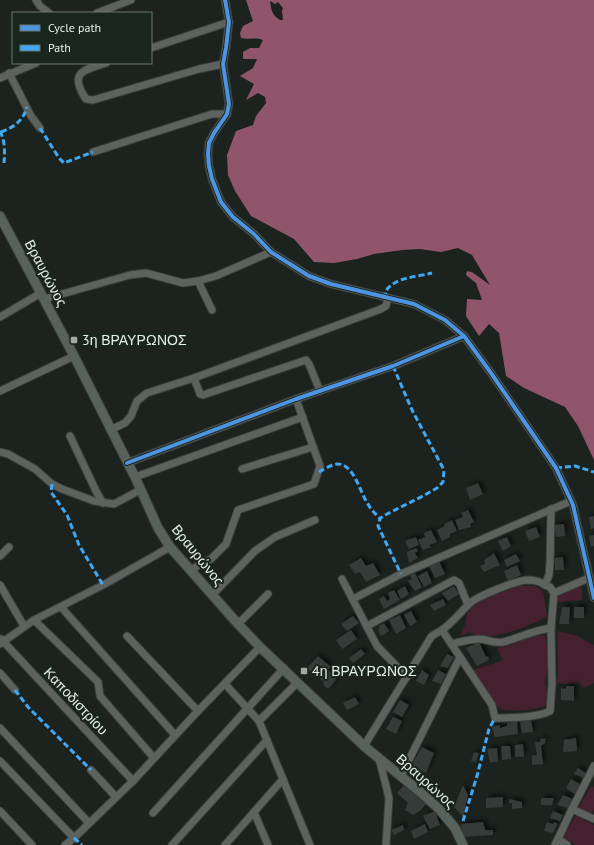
<svg xmlns="http://www.w3.org/2000/svg" width="594" height="845" font-family="'PT Sans',sans-serif">
<defs>
<filter id="shadow"><feDropShadow dx="3" dy="-3" stdDeviation="2" flood-color="#0009"/></filter>
</defs>
<rect width="100%" height="100%" fill="#1c231f"/>
<!-- green -->
<g fill="#45202f">
<path d="M579,585L582,589V600L557,602L554,601L565,590Z"/>
<path d="M519,586H535L543,591L547,616C532,626 496,639 478,636C475,636 473,634 470,632L460,636L465,625L467,614L472,607L484,599Z"/>
<path d="M557,631L578,636L587,642L594,645V683L584,688L579,683L565,684L556,683L558,676Z"/>
<path d="M536,635L545,636L549,659L545,683L547,691V705C532,711 517,711 501,710L490,697L473,670L501,661L502,658L497,648L504,647Z"/>
<path d="M591,786L594,787V810L592,814L578,809Z"/>
<path d="M576,815L594,825V845H575L563,837Z"/>
</g>
<!-- water -->
<path fill="#91556b" fill-rule="evenodd" d="M246,0H594V460L578,426L565,407L524,388L506,376L499,333L489,324L479,336L466,316L467,299L482,300L476,283L466,275L467,271L472,272L490,285L472,255L458,248L441,252L420,249L402,250L374,254L357,259L334,263L314,262L294,239L251,216L235,191L228,175L227,155L236,131L253,125L256,116L266,103L265,97L258,93L246,100L254,84L240,76L253,68L257,59H243V52L250,48H259L263,40C256,37 249,40 241,38L240,33L243,26L253,21ZM270,1L275,4L278,2L283,8L282,11L283,20H280C272,15 271,10 270,1Z"/>
<!-- building -->
<g fill="#353b37" filter="url(#shadow)">
<path d="M478,483L483,494L470,500L466,488Z"/>
<path d="M468,510L474,522L470,524L471,527L459,530L455,520L463,517L461,513Z"/>
<path d="M594,516V528L591,529L589,517Z"/>
<path d="M452,520L457,531L450,534V537L442,541L437,530L445,526L444,524Z"/>
<path d="M564,524L565,536L556,537L554,525Z"/>
<path d="M536,527L540,537L529,541L525,531Z"/>
<path d="M431,530L437,542L429,545L431,547L423,550L418,540L425,537L424,533Z"/>
<path d="M594,535V546L591,547L589,536Z"/>
<path d="M416,537L419,545L409,549L405,541Z"/>
<path d="M507,537L511,546L503,551L498,541Z"/>
<path d="M416,548L418,551L415,553L418,558L409,563L407,552Z"/>
<path d="M494,553L500,565L484,572L480,566L485,564L484,560Z"/>
<path d="M516,554L520,561L507,567L504,560Z"/>
<path d="M563,557L564,570H555V558Z"/>
<path d="M361,558L366,566L373,563L380,575L366,582L360,572L355,574L349,565Z"/>
<path d="M439,561L445,574L435,578L429,566Z"/>
<path d="M517,565L521,575L508,581L504,571Z"/>
<path d="M427,571L432,583L424,587L418,576Z"/>
<path d="M415,573L422,587L415,591L408,581L412,579L410,575Z"/>
<path d="M405,586L409,594L401,599L397,591Z"/>
<path d="M454,586L459,594L448,601L442,593Z"/>
<path d="M394,590L400,600L384,609L379,599L384,596L387,601L390,599L388,593Z"/>
<path d="M443,599L446,605L434,611L430,605Z"/>
<path d="M562,607H570L569,624H559Z"/>
<rect x="574" y="607" width="10" height="11"/>
<path d="M411,611L417,622L410,626L404,615Z"/>
<path d="M400,615L406,628L396,634L389,620Z"/>
<path d="M353,616L359,623L347,631L341,624Z"/>
<path d="M384,623L389,631L381,636L378,630L380,628L379,626Z"/>
<path d="M351,630L357,639L342,649L336,640Z"/>
<path d="M479,642L486,657L488,656L489,660L477,666L466,648Z"/>
<path d="M361,649L365,654L353,663L349,658Z"/>
<path d="M447,654L454,657L448,668L440,666Z"/>
<path d="M318,656L331,667L328,670L335,677L336,680L328,689L323,684L324,682L315,673L313,675L307,668Z"/>
<path d="M422,670L429,675L424,685L416,681Z"/>
<path d="M438,670L446,674L441,684L432,681Z"/>
<path d="M566,686H574V701L561,700V688L566,689Z"/>
<path d="M355,697L359,704L347,710L343,703Z"/>
<path d="M400,700L409,705L402,717L393,712Z"/>
<path d="M393,717L402,721L396,734L386,729Z"/>
<path d="M531,720L533,732L522,733L520,722Z"/>
<path d="M517,721L518,734L495,737L492,727L500,725V728L507,726V723Z"/>
<path d="M546,738L545,743L541,746L543,764L532,765V756L537,755L535,742H540V739Z"/>
<path d="M576,738L577,751L563,752L564,740Z"/>
<path d="M523,744L524,757H515V745Z"/>
<path d="M501,746H510L511,759L502,760Z"/>
<path d="M422,747L434,753L426,773L411,766Z"/>
<path d="M497,748L498,762H490L487,749Z"/>
<path d="M474,752L479,753L476,762L471,761Z"/>
<path d="M578,768L587,774L584,778L574,774Z"/>
<path d="M571,779L580,784L576,795L566,788Z"/>
<path d="M404,785L426,804L421,810L413,815L405,810L408,803L397,793Z"/>
<path d="M463,785L468,795L463,817L454,807Z"/>
<path d="M563,795L573,799L569,808L557,805Z"/>
<path d="M503,797V807L486,808V798Z"/>
<path d="M541,798H554L552,805H541Z"/>
<path d="M509,799L522,802V808L512,809V803H509Z"/>
<path d="M435,811L440,825L430,829L423,816Z"/>
<path d="M553,811L563,815L560,821L550,818Z"/>
<path d="M483,822L485,830H493V835L463,837L461,824Z"/>
<path d="M547,822L553,824L554,822L558,824L553,833L544,831Z"/>
<path d="M425,824L428,832L414,839L411,831Z"/>
<path d="M403,825L404,830L394,835L391,830Z"/>
</g>
<g fill="none" stroke-linecap="round" stroke-linejoin="round">
<defs>
<g id="minor">
<path d="M36,0L40,6L49,13"/>
<path d="M225,0L229,22L226,48L223,64L229,104L227,114L223,120L214,133L209,143L208,154L209,166L212,179L221,202L233,217L254,234L271,252L309,276L331,284L414,304L445,320L464,336L491,373L556,468L573,505L594,598"/>
<path d="M97,13L131,0"/>
<path d="M151,48L229,22"/>
<path d="M106,63C84,70 68,72 86,99L93,100L199,69L223,64"/>
<path d="M9,73L31,116L40,128"/>
<path d="M0,78L36,63"/>
<path d="M93,152L212,114H227"/>
<path d="M198,281L212,310"/>
<path d="M44,299L130,275L146,273L183,283L198,281L216,276L271,252"/>
<path d="M0,317L41,293"/>
<path d="M194,378L200,394L203,395L306,360L309,364L320,391"/>
<path d="M0,391L74,356"/>
<path d="M110,430L125,423L131,416L137,401L147,393L194,378L381,309L386,306L388,298"/>
<path d="M70,436L96,491L103,503"/>
<path d="M0,452L8,454L35,469L52,484L62,489L94,501L114,504L140,490"/>
<path d="M127,463L296,399L393,366L464,336"/>
<path d="M242,469L313,447"/>
<path d="M135,477L303,417"/>
<path d="M551,509L550,563L549,575L545,585L550,587L554,593L551,628"/>
<path d="M0,556L9,547"/>
<path d="M190,570L211,559L226,544L238,510L314,484L320,466L296,399"/>
<path d="M342,579L377,646L407,677"/>
<path d="M0,585L24,626"/>
<path d="M554,593L589,578"/>
<path d="M212,595L255,551L275,537L315,520"/>
<path d="M353,599L401,574L571,501"/>
<path d="M61,607L175,735"/>
<path d="M34,620L98,682L100,696L154,758"/>
<path d="M238,624L268,594"/>
<path d="M367,626L454,580L459,583L468,605"/>
<path d="M442,630L492,705L495,718C510,718 537,718 550,711L552,684L551,628C534,630 519,638 503,642C494,644 488,639 479,639C470,639 460,642 451,644"/>
<path d="M127,636L198,711"/>
<path d="M1,639L133,781"/>
<path d="M0,644L34,620L103,585L170,547"/>
<path d="M0,673L15,690"/>
<path d="M225,684L259,721L310,845"/>
<path d="M259,721L298,682"/>
<path d="M0,728L89,823"/>
<path d="M364,746L431,637C435,633 438,633 442,630C452,623 460,613 468,605C476,596 516,581 527,580C533,580 540,581 545,585"/>
<path d="M379,758L389,798L386,845"/>
<path d="M0,761L74,838"/>
<path d="M91,770L116,797"/>
<path d="M401,776L460,657"/>
<path d="M572,809L594,819"/>
<path d="M0,811L32,845"/>
<path d="M254,812L268,845"/>
<path d="M153,813L284,668"/>
<path d="M558,839L567,845"/>
<path d="M65,845L74,838L133,781L198,711L260,647"/>
<path d="M172,845L267,740"/>
<path d="M225,845L283,779"/>
<path d="M555,845L572,809L594,766"/>
</g>
<path id="major" d="M0,216L74,356L135,477L158,528L170,547L238,624L260,647L364,746L419,791L439,809L455,828L463,845"/>
</defs>
<!-- minor casing -->
<use href="#minor" stroke="#383d3a" stroke-width="9"/>
<!-- major casing -->
<use href="#major" stroke="#383d3a" stroke-width="11"/>
<!-- minor -->
<use href="#minor" stroke="#5d625f" stroke-width="7"/>
<!-- major -->
<use href="#major" stroke="#56625b" stroke-width="9"/>
<!-- quiet -->
<g stroke="#3fa9f5" stroke-width="3" stroke-dasharray="6 3" stroke-linecap="butt">
<path d="M40,128L59,158L64,163L93,152"/>
<path d="M0,131C5,141 5,151 4,163"/>
<path d="M1,132C14,127 23,121 27,107"/>
<path d="M388,298L385,293C392,277 417,277 432,273"/>
<path d="M393,366L412,410L444,470L443,482L437,488L423,496L383,516L380,519L378,526L401,574"/>
<path d="M556,468L575,466L594,472"/>
<path d="M319,472C324,469 331,465 337,464C354,463 360,493 368,504C371,510 376,514 380,519"/>
<path d="M52,484L51,492L67,515L79,545L103,585"/>
<path d="M15,690L28,707L91,770"/>
<path d="M463,821L477,776L489,729L495,718"/>
<path d="M74,838L82,845"/>
</g>
<defs>
<g id="cycleway">
<path d="M225,0L229,22L226,48L223,64L229,104L227,114L223,120L214,133L209,143L208,154L209,166L212,179L221,202L233,217L254,234L271,252L309,276L331,284L414,304L445,320L464,336L491,373L556,468L573,505L594,598"/>
<path d="M127,463L296,399L393,366L464,336"/>
</g>
</defs>
<!-- cycleway casing -->
<use href="#cycleway" stroke="#19261e" stroke-width="6"/>
<!-- cycleway -->
<use href="#cycleway" stroke="#4d94e3" stroke-width="4"/>
</g>
<!-- markers -->
<g fill="#a0a8a3" stroke="#19261e" stroke-width="1.5">
<rect x="70" y="336" width="8" height="8" rx="2"/>
<rect x="300" y="667" width="8" height="8" rx="2"/>
</g>
<g text-anchor="middle" stroke-width="4" stroke-linejoin="round" paint-order="stroke">
<!-- street labels -->
<g font-size="14" fill="#e7efea" stroke="#19261e">
<text transform="translate(46 273) rotate(62)" y="5">Βραυρώνος</text>
<text transform="translate(198 555) rotate(51)" y="5">Βραυρώνος</text>
<text transform="translate(76 701) rotate(47)" y="5">Καποδιστρίου</text>
<text transform="translate(426 781) rotate(42)" y="5">Βραυρώνος</text>
</g>
<!-- poi labels -->
<g font-size="14" fill="#e7efea" stroke="#19261e" text-anchor="start">
<text x="82" y="345">3η ΒΡΑΥΡΩΝΟΣ</text>
<text x="312" y="676">4η ΒΡΑΥΡΩΝΟΣ</text>
</g>
</g>
<!-- legend -->
<rect x="12" y="12" width="140" height="52" fill="#19261e" stroke="#6b7670"/>
<rect x="20" y="25" width="20" height="6" fill="#4d94e3" stroke="#6b7670"/>
<text x="48" y="32" font-size="12" fill="#e7efea">Cycle path</text>
<rect x="20" y="45" width="20" height="6" fill="#3fa9f5" stroke="#6b7670"/>
<text x="48" y="52" font-size="12" fill="#e7efea">Path</text>
</svg>
